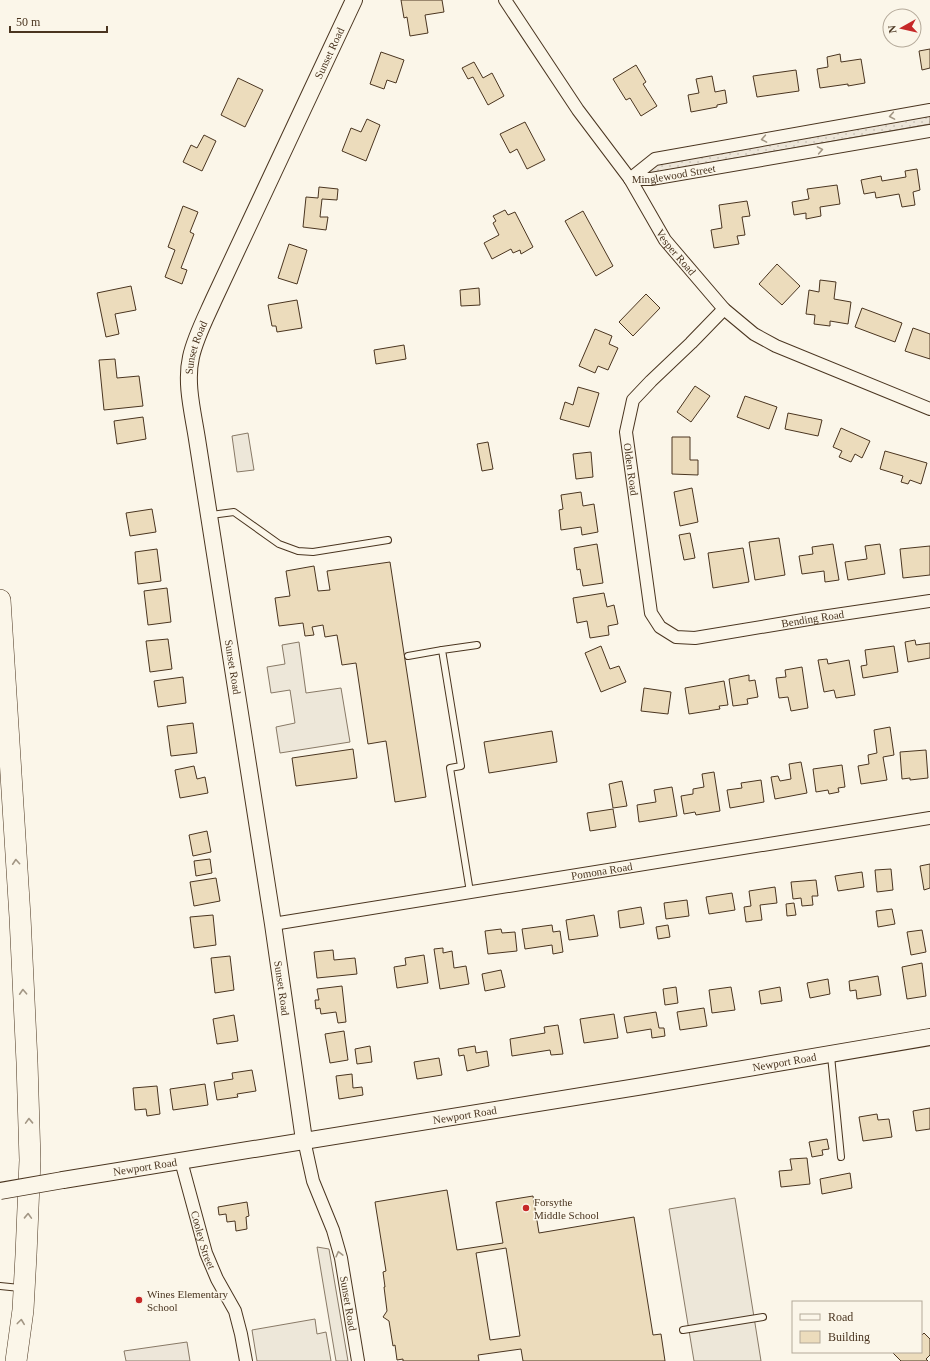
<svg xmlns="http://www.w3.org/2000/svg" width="930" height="1361" font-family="'Times New Roman',serif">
<defs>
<pattern id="grass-dots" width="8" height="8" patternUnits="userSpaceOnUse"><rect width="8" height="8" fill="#ede6d9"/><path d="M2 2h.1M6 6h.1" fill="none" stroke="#cdc6ba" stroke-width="1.8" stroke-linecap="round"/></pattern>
</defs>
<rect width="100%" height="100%" fill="#fbf6e9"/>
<!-- grass -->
<path fill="url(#grass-dots)" stroke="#887966" d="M930,116V124L651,173L646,172L647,166Z"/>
<!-- garden -->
<path fill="#ede6d9" stroke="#887966" d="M187,1342L190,1361H126L124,1351Z"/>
<!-- parking -->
<g fill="#ede7d9" stroke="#887966">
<path d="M248,433L254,470L237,472L232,436Z"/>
<path d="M299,642L306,693L341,688L350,742L280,753L276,727L295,723L290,690L271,693L267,667L285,664L282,645Z"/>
<path d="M735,1198L761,1361H694L669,1209Z"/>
<path d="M317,1247L329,1249L348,1361H336Z"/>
<path d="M315,1319L317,1334L326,1332L331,1361H257L252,1330Z"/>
</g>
<!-- building -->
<g fill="#ecdcbc" stroke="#4a3520" fill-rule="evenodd">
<path d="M401,0H442L444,12L425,15L428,33L410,36L407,17L404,18Z"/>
<path d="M930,49V68L922,70L919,51Z"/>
<path d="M381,52L404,60L396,83L387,80L384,89L370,84Z"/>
<path d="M840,54L841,62L861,59L865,83L848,86V84L820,88L817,69L828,67L827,57Z"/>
<path d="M474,62L483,78L492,73L504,96L488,105L473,77L468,79L462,68Z"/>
<path d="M636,65L646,82L643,84L657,106L641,116L630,98L626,100L613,79Z"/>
<path d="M796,70L799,91L757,97L753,76Z"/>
<path d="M712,76L715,92L725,90L727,103L717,105V107L691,112L688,95L699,93L696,79Z"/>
<path d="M238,78L263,90L245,127L221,115Z"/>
<path d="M367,119L380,125L366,161L342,151L351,128L361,132Z"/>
<path d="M525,122L545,160L527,169L517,149L510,153L500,134Z"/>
<path d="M204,135L216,141L202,171L183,162L191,145L197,148Z"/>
<path d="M917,169L920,190L913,192L915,205L902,207L899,194L876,198L875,192L864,194L861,180L881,176L882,181L906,177L905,171Z"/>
<path d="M837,185L840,204L820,207L821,216L806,219V213L794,215L792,202L809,199L807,189Z"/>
<path d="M319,187L338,189L337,200L322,199L320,217H328L326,230L303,227L306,197L318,198Z"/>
<path d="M747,201L750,216L742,217L745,235L737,236L739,244L714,248L711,230L722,228L719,205Z"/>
<path d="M183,206L198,212L190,232L194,234L181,268L187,270L182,284L165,277L175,250L168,247Z"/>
<path d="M505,210L508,215L515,212L533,247L521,254L520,250L513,253L511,249L492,259L484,243L499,235L493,223L496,221L493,216Z"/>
<path d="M583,211L613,266L596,276L565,221Z"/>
<path d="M289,244L307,250L297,284L278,278Z"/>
<path d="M777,264L800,286L782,305L759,284Z"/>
<path d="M820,280L836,282L834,299L851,302L848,324L830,321V326L814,324L815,315L806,314L809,290L819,292Z"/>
<path d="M131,286L136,310L115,314L119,334L106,337L97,293Z"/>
<path d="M479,288L480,305L461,306L460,290Z"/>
<path d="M646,294L660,308L633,336L619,322Z"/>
<path d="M297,300L302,328L277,332L276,326H272L268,305Z"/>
<path d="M862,308L902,323L895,342L855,327Z"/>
<path d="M913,328L930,334V359L905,351Z"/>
<path d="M595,329L612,336L609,344L618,348L608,370L598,366L595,373L579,366Z"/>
<path d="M404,345L406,359L376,364L374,350Z"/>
<path d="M115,359L117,378L139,376L143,406L104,410L99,360Z"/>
<path d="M695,386L710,396L691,422L677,412Z"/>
<path d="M578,387L599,393L589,427L560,419L565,402L573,405Z"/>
<path d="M745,396L777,407L769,429L737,417Z"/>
<path d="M788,413L822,420L818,436L785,429Z"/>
<path d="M143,417L146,439L117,444L114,421Z"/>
<path d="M841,428L870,441L862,458L855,454L851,462L839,457L842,451L833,447Z"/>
<path d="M672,437H690V460H698V475L672,474Z"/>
<path d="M488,442L493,469L482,471L477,444Z"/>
<path d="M885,451L927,463L921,484L910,480L908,484L901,482L903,476L880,469Z"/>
<path d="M591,452L593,477L576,479L573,454Z"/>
<path d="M692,488L698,522L680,526L674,492Z"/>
<path d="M581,492L583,506L594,504L598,532L582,535L581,527L561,530L559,510L563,509L561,495Z"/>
<path d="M152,509L156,532L130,536L126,513Z"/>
<path d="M690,533L695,558L684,560L679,535Z"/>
<path d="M779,538L785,575L755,580L749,542Z"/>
<path d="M597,544L603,583L583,586L580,569L577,570L574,548Z"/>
<path d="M833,544L839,580L825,582L824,571L802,574L799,556L813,554L812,547Z"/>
<path d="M880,544L885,574L848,580L845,562L867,559L865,546Z"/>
<path d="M930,546V575L903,578L900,549Z"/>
<path d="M743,548L749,582L713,588L708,553Z"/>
<path d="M157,549L161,581L138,584L135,552Z"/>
<path d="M390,562L426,797L395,802L386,741L368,744L356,663L342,665L337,635L325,637L323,625L312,627L314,635L305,636L303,623L279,626L275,598L290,596L286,571L314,566L318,591L330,590L327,571Z"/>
<path d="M167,588L171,622L148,625L144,591Z"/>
<path d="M604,593L607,607L614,605L618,624L608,626L609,635L590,638L587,621L577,623L573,598Z"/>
<path d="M168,639L172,669L150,672L146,641Z"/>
<path d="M915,640L916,645L930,643V658L908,662L905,642Z"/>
<path d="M601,646L610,669L619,666L626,682L601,692L585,653Z"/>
<path d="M894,646L898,672L863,678L861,666L867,665L865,650Z"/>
<path d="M827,659L828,664L849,660L855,695L836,698L834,690L824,692L818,660Z"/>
<path d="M802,667L808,708L791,711L788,697L779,698L776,678L786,677L785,670Z"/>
<path d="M749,675V681L755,680L758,697L747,699L748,704L733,706L729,679Z"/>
<path d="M183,677L186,703L158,707L154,681Z"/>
<path d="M724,681L728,705L719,706L720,709L689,714L685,688Z"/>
<path d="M644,688L671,692L668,714L641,711Z"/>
<path d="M193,723L197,753L171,756L167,726Z"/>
<path d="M890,727L894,755L883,757L887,780L861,784L858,766L869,764L868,755L877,753L874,730Z"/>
<path d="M552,731L557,762L489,773L484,742Z"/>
<path d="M353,749L357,778L296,786L292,758Z"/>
<path d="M926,750L928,778L910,780V778L902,779L900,752Z"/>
<path d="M801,762L807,793L775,799L771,777L778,776L780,781L791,779L789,764Z"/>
<path d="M842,765L845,787L838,788L839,792L829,794L828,790L816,792L813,769Z"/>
<path d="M194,766L197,779L205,777L208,793L180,798L175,770Z"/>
<path d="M714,772L720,811L696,815L695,812L684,814L681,796L693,794V789L704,787L702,774Z"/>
<path d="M761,780L764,802L730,808L727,790L742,788L741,783Z"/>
<path d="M622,781L627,806L613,808L609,784Z"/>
<path d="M672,787L677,816L639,822L637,805L656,802L654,790Z"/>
<path d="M613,809L616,827L590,831L587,813Z"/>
<path d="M207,831L211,852L193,856L189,835Z"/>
<path d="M210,859L212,873L196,876L194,861Z"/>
<path d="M930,864V888L924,890L920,866Z"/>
<path d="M891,869L893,890L877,892L875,870Z"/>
<path d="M862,872L864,887L838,891L835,876Z"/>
<path d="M216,878L220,901L194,906L190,882Z"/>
<path d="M816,880L818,896H812L813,905L802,906L801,898L793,899L791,882Z"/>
<path d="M775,887L777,903L760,905L762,920L746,922L744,907L751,906L749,891Z"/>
<path d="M732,893L735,910L709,914L706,897Z"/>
<path d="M687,900L689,916L666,919L664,903Z"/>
<path d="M794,903L796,915L787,916L786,904Z"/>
<path d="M641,907L644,924L620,928L618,911Z"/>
<path d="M892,909L895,924L878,927L876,911Z"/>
<path d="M213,915L216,945L194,948L190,917Z"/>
<path d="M594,915L598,936L569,940L566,920Z"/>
<path d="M552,925L553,932L560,931L563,952L553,954L552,945L525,949L522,929Z"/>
<path d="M668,925L670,937L658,939L656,927Z"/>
<path d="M501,929L502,933L515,932L517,951L488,954L485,931Z"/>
<path d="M922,930L926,952L911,955L907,932Z"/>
<path d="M443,948V953L452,951L454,968L466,966L469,984L440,989L434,949Z"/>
<path d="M333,950L334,960L355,958L357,974L317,978L314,952Z"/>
<path d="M424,955L428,983L397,988L394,967L406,965L405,958Z"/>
<path d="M230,956L234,990L215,993L211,958Z"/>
<path d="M922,963L926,996L907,999L902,967Z"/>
<path d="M501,970L505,987L485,991L482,974Z"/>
<path d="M878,976L881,995L857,999L856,990L850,991L849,981Z"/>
<path d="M828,979L830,994L810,998L807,983Z"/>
<path d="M342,986L346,1022L338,1023L336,1012L321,1014L320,1008L316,1009L315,1000H319L317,989Z"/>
<path d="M676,987L678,1003L665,1005L663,989Z"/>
<path d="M731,987L735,1010L712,1013L709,990Z"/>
<path d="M780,987L782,1001L761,1004L759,991Z"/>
<path d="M704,1008L707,1026L680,1030L677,1012Z"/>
<path d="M656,1012L659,1028H664L665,1036L652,1038L651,1029L627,1033L624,1017Z"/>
<path d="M614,1014L618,1038L584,1043L580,1019Z"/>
<path d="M234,1015L238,1041L217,1044L213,1019Z"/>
<path d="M558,1025L563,1054L551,1055L550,1050L512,1056L510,1039L545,1033L544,1027Z"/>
<path d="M344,1031L348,1060L330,1063L325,1034Z"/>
<path d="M370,1046L372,1062L357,1064L355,1049Z"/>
<path d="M475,1046L476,1053L487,1051L489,1066L467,1071L464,1055L459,1056L458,1049Z"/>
<path d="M439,1058L442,1075L417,1079L414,1062Z"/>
<path d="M252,1070L256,1091L237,1094L238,1097L217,1100L214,1082L233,1079L232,1073Z"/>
<path d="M352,1074L353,1088L362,1087L363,1095L339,1099L336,1076Z"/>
<path d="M205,1084L208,1105L173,1110L170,1089Z"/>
<path d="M157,1086L160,1114L147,1116L146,1109L135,1110L133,1088Z"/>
<path d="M930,1108V1129L916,1131L913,1111Z"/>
<path d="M877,1114L878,1120L889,1119L892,1137L863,1141L859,1117Z"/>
<path d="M827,1139L829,1149L822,1150L823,1155L812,1157L809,1142Z"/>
<path d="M807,1158L810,1184L781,1187L779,1171L792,1170L790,1159Z"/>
<path d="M850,1173L852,1188L822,1194L820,1179Z"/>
<path d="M447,1190L457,1250L503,1243L496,1202L533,1196L539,1233L634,1217L653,1335L661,1334L665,1361H523L521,1349L478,1355L479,1361H403V1359L397,1360L395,1345L393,1346L389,1321L383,1317L387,1311L384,1287H385L383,1272L386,1271L375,1202ZM506,1248L520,1336L490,1340L476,1253Z"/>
<path d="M247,1202L249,1216L246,1217L247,1229L236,1231L235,1221L227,1222L226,1214L219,1215L218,1207Z"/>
<path d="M924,1333L930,1339V1355L926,1359L928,1361H901L892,1352H921V1336Z"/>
</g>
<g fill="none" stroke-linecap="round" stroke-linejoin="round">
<defs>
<g id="lane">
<path d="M211,515L234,512L279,544L298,551L313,552L388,540"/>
<path d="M408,656L442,650"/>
<path d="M470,892L450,768L461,766L442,650L477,645"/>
<path d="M831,1056L841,1157"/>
<path d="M0,1286L20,1288"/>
<path d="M683,1330L763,1317"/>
</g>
<g id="street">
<path id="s1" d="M505,0L578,110L630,179L665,240L724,309L754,334L776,346L930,409"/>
<path d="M630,179L655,159L930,110"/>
<path id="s2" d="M630,179H651L930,131"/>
<path id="s3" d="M724,309L691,343L651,381L633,400L626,432L651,613L660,627L676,637L695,638L815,618L930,601"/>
<path id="s4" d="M273,924L930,818"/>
<path id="s5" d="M304,1140L313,1181L333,1230L341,1258L358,1361"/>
<path id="s6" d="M181,1161L206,1253L217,1279L235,1311L241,1334L246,1361"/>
</g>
<g id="secondary">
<path id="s7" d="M304,1140L273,924L197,439C193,413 185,383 191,357C195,338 206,317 214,299L354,0"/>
<path id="s8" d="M63,1180L643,1086L930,1037"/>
</g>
<path id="highway" d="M0,600L20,917L27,1062L30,1160L26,1255L23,1310L16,1361"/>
</defs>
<!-- lane casing -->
<use href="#lane" stroke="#4a3520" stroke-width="8"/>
<!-- street casing -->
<use href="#street" stroke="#4a3520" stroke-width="14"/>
<!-- secondary casing -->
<use href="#secondary" stroke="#4a3520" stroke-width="18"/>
<!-- highway casing -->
<use href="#highway" stroke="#4a3520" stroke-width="22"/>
<!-- lane -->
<use href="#lane" stroke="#fbf6e9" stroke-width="6"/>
<!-- street -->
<use href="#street" stroke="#fbf6e9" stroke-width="12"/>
<!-- secondary -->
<use href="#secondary" stroke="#fbf6e9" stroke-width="16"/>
<!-- highway -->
<use href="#highway" stroke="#fbf6e9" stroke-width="21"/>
<defs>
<path id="secondary-bridge" d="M0,1191L63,1180"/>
</defs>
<!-- secondary-bridge casing -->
<use href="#secondary-bridge" stroke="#4a3520" stroke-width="18" stroke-linecap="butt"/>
<!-- secondary-bridge -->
<use href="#secondary-bridge" stroke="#fbf6e9" stroke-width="16"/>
</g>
<!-- one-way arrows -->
<defs><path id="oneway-chevron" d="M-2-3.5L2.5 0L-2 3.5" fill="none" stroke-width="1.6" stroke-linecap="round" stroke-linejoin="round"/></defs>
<g stroke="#a29684">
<use href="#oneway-chevron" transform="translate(892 116) rotate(170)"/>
<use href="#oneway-chevron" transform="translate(764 139) rotate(170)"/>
<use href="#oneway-chevron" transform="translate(820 150) rotate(-10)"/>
<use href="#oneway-chevron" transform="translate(16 862) rotate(-94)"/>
<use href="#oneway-chevron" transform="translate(23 992) rotate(-93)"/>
<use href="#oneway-chevron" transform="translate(29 1121) rotate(-92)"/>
<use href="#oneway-chevron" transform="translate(28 1216) rotate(-88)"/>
<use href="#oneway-chevron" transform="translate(339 1254) rotate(-104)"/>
<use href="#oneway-chevron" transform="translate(21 1322) rotate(-83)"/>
</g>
<!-- markers -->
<g fill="#c62828" stroke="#fbf6e9" stroke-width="1.5">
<circle cx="526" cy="1208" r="4"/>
<circle cx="139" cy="1300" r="4"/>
</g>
<g text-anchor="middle" stroke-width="3" stroke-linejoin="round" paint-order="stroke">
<!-- street labels -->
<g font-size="11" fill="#4a3520" stroke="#fbf6e9">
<text dy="4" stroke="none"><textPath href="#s7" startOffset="1126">Sunset Road</textPath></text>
<text dy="4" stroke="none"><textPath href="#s2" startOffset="44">Minglewood Street</textPath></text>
<text dy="4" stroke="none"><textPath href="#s1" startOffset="305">Vesper Road</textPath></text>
<text dy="4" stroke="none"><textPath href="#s7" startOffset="802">Sunset Road</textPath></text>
<text dy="4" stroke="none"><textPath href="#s3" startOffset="199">Olden Road</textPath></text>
<text dy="4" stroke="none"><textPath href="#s3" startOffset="518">Bending Road</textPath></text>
<text transform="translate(233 667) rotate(81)" y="4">Sunset Road</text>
<text dy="4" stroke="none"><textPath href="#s4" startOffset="333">Pomona Road</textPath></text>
<text transform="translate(282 988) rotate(82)" y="4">Sunset Road</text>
<text dy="4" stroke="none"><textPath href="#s8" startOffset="731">Newport Road</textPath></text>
<text dy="4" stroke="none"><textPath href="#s8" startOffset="407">Newport Road</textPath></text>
<text dy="4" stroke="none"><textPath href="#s8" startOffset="83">Newport Road</textPath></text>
<text dy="4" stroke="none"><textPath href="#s6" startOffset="82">Cooley Street</textPath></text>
<text dy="4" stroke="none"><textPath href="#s5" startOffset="170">Sunset Road</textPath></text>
</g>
<!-- poi labels -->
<g font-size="11" fill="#4a3520" stroke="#fbf6e9" text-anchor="start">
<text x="534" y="1206">Forsythe<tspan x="534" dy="13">Middle School</tspan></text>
<text x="147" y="1298">Wines Elementary<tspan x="147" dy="13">School</tspan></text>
</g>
</g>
<!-- legend -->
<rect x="792" y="1301" width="130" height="52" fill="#fbf6e9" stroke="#b4a999"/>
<rect x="800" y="1314" width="20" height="6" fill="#fbf6e9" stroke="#b4a999"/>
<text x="828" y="1321" font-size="12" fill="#4a3520">Road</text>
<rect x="800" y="1331" width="20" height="12" fill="#ecdcbc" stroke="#b4a999"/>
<text x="828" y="1341" font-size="12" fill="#4a3520">Building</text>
<!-- north arrow -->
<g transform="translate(902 28) rotate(262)"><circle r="19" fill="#fbf6e9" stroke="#b4a999"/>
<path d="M0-3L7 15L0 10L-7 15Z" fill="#c62828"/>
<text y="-6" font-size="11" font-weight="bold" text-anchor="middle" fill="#4a3520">N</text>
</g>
<!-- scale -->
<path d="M10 26v6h97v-6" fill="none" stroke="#4a3520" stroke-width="2"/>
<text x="16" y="26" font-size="12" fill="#4a3520" stroke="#fbf6e9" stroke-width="3" paint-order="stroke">50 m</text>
</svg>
